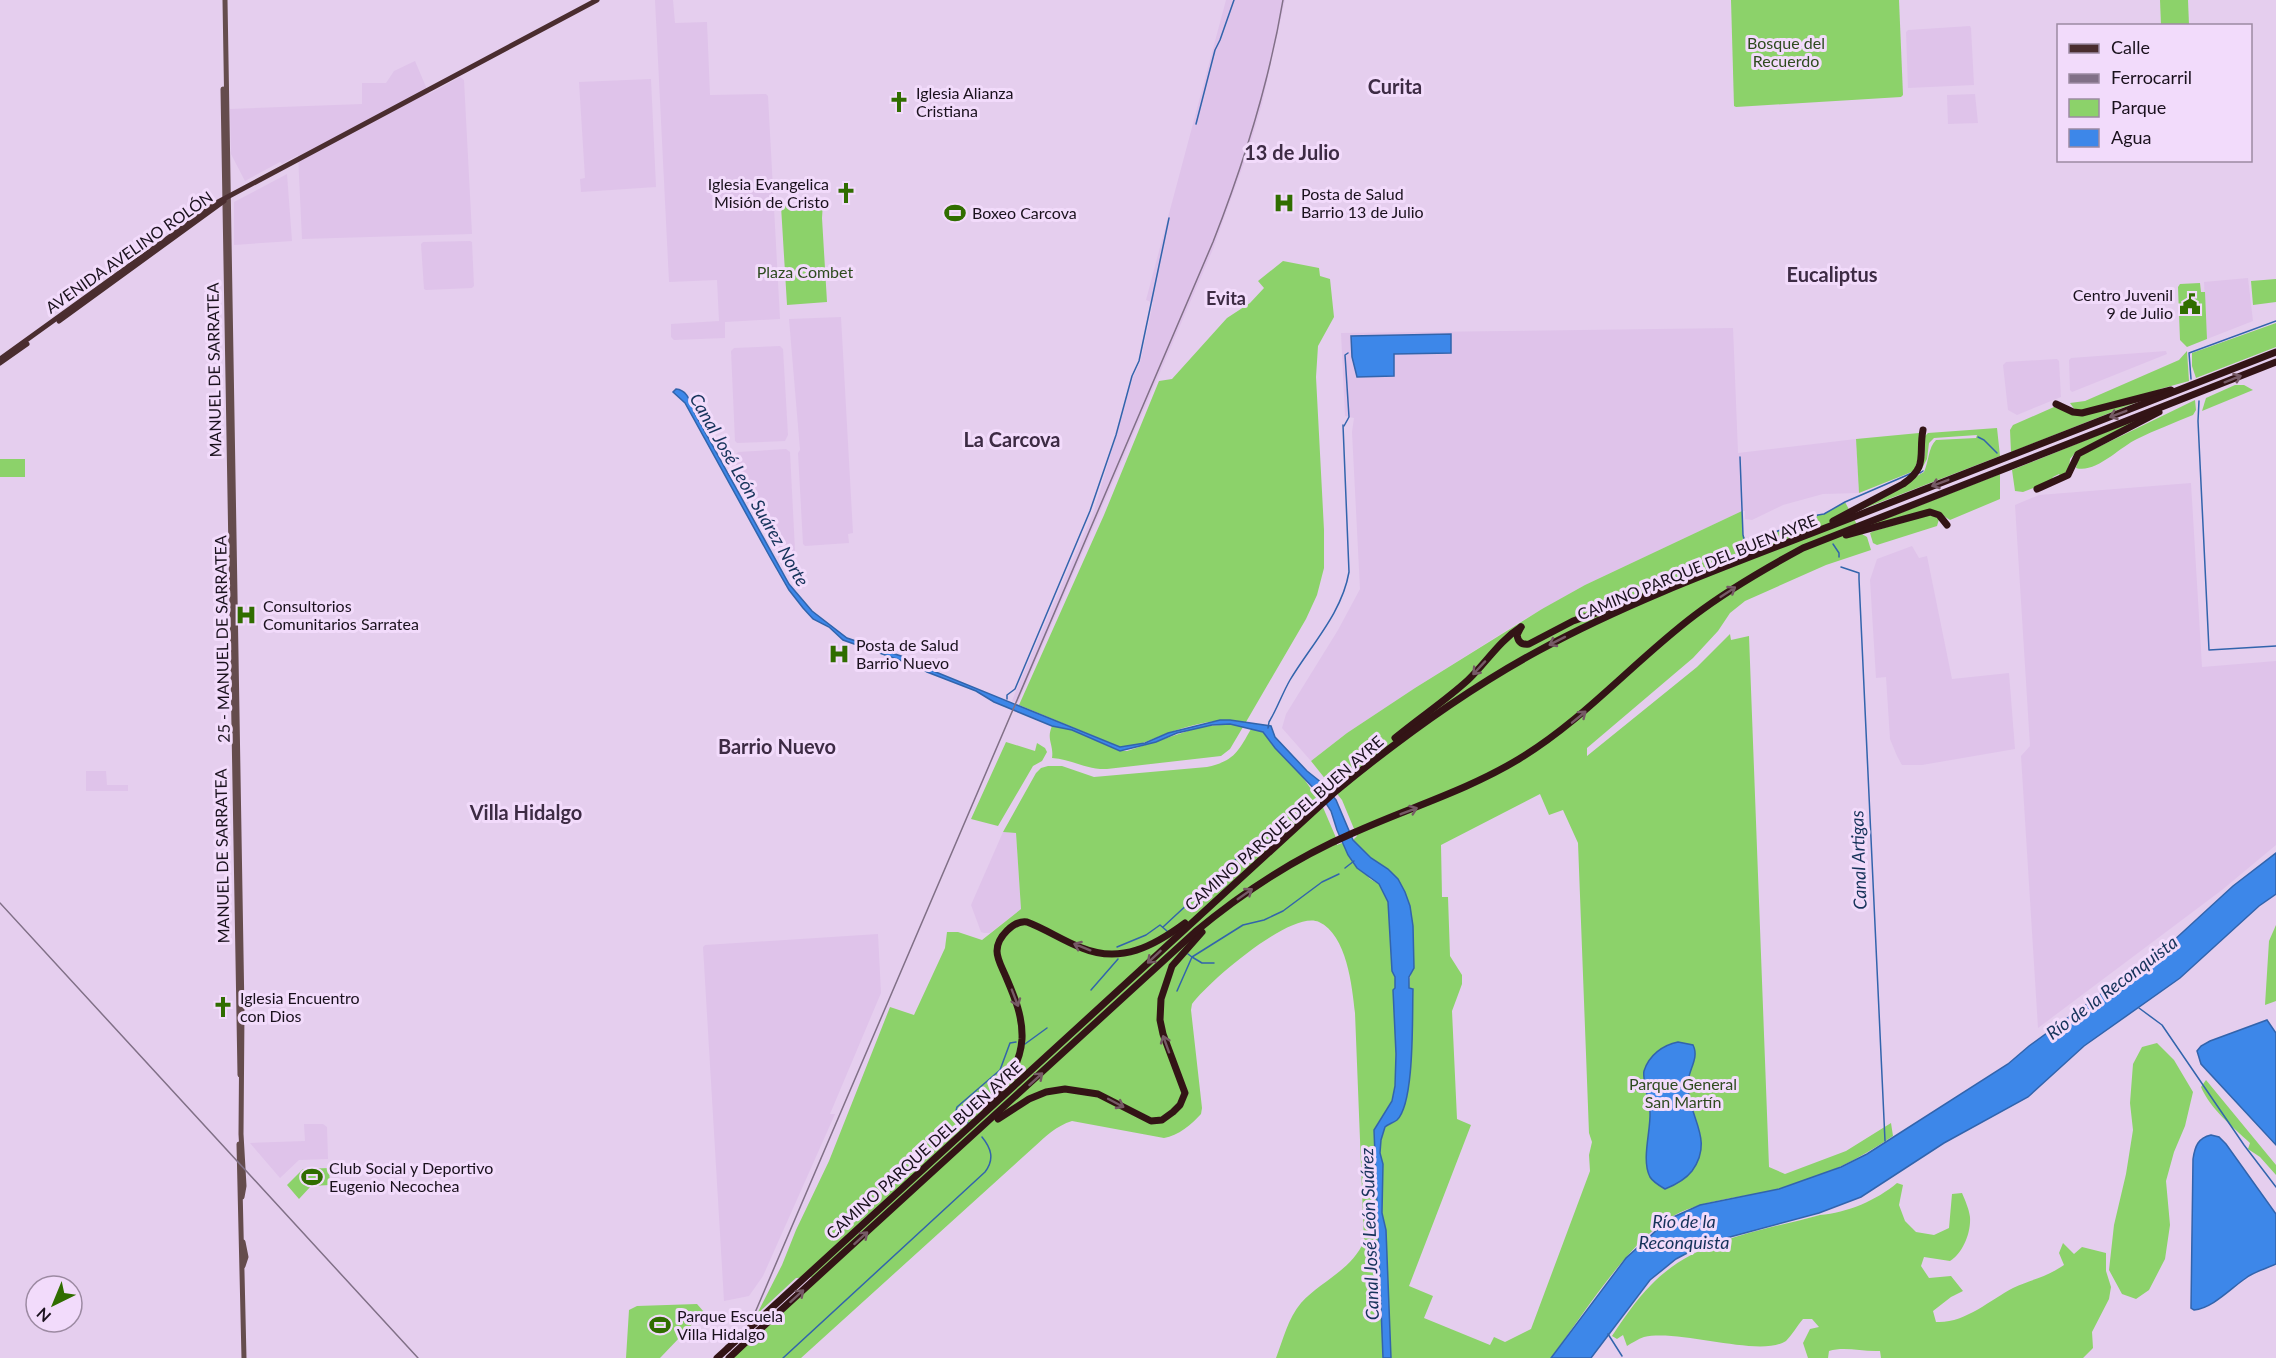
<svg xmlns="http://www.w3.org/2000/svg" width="2276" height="1358" font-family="Lato,sans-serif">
<rect width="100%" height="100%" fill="#e5ceee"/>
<!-- built -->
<g fill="#dfc3ea">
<path d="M655,0H673L675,23L707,22L710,95L766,94L768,96L780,319L725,322V338L674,340L671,337V324L719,321L717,280L669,282Z"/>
<path d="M1226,0H1285L1262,104L1248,152L1213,249L1018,703L1012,701L1016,691L1094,511L1133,377L1140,363L1153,303L1146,300Z"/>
<path d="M1970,26L1971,28L1974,85L1908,88L1906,32L1908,30Z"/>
<path d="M415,61L429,94L460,77L464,80L472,234L302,239L298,155L282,164L280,162L245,181L231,154L230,109L362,104V83H386L394,71Z"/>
<path d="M651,79L656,187L581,192L580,179L585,178L579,82Z"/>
<path d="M1975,94L1978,123L1948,124L1947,95Z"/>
<path d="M287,174L292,241L234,245V202Z"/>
<path d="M470,241L472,242L474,286L472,288L426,290L424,289L421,244L423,242Z"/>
<path d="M2248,278L2253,321L2207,339L2204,282Z"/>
<path d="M841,317L853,533L848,534L849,543L805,546L803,544L798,453L800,450L789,319Z"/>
<path d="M1733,328L1738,453L1856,439L1859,493L1823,494L1783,505L1752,520L1745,519V511H1742L1585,585L1518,623L1415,688L1347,733L1311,761L1282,728L1286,714L1338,630L1360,589L1352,432L1354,418L1345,416L1341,333Z"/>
<path d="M780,346L783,349L788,435L785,441L737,443L735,441L731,351L734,348Z"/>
<path d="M2166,351L2167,354L2072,392L2070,390L2069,360L2071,358Z"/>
<path d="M2057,359L2059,361L2061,397L2017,415L2008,410L2003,365L2006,362Z"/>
<path d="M786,449L790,452L796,570L792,571L736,465V454L738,452Z"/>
<path d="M2191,483L2202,667L2276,661V845L2222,890L2038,1028L2021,756L2030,746L2015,505L2039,495Z"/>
<path d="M1912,546L1919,558L1927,556L1952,679L2009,673L2015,749L1922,765H1902L1897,756L1890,739L1886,677L1876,678L1870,580L1877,559Z"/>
<path d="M86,771H106L107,785H128V791H86Z"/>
<path d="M1003,832L1016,833L1021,909L990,933H984L981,932L971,905Z"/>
<path d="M878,934L881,993L830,1114H835L763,1276L749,1296L724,1301L703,947L705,945Z"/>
<path d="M304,1124H323L327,1127L328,1159L299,1160L280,1178L250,1143L305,1141Z"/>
</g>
<!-- green -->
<g fill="#8cd26a" fill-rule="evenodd">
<path d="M1731,0H1899L1903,95L1901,97L1736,107L1734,106Z"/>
<path d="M2160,0H2188L2189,25H2161Z"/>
<path d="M823,202L822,218L827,302L787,305L781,206Z"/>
<path d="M1283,261L1319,268L1320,276L1330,279L1334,317L1318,346L1316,377L1324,530V568L1317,595L1306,619L1246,722C1240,722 1234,720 1228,720C1211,720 1184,727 1168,733C1153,738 1137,748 1120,747L1019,705L1104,515L1159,381L1172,379L1227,318L1250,303L1264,288L1258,281Z"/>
<path d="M2276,279V302L2253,305L2251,281Z"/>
<path d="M2200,283L2201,292H2205L2207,339L2187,347L2180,340L2178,287L2180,284Z"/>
<path d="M2276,323V347L2196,378L2192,366V353Z"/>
<path d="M2187,351L2189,381L2160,389L2157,392L2082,411L2075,410L2070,403L2085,401L2179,360Z"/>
<path d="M2235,385H2244L2253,390L2202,411L2206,398Z"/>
<path d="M2195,400L2196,410L2193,415C2174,423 2155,430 2137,439C2120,447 2095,474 2076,468L2078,458L2084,454Z"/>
<path d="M2140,401L2011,452L2010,430L2013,425L2054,407L2060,408L2072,414Z"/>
<path d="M2143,417L2075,453L2070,459L2069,469L2061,477L2059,474L2053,477L2051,481L2023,492L2015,491L2012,470Z"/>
<path d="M1997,428L2000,456L1855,512L1924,472C1929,461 1928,448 1936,440L1976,438L1977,435L1934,438L1929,443L1927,459L1920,472L1925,454L1924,437L1928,433Z"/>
<path d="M1919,433L1921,450L1914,471L1859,493L1856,439Z"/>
<rect x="0" y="459" width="25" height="18"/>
<path d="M2000,474V499L1950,520L1939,513L1867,526Z"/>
<path d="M1845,502L1862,534L1867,537L1871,550L1826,565L1745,601L1730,613L1718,631L1693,658L1587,748V756L1697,667L1730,634L1731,640L1749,636L1769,1167L1785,1174L1846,1151L1891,1123L1893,1136C1858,1160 1819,1179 1778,1189C1742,1198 1700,1199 1668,1219C1624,1248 1583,1315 1551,1358H1391L1386,1230L1382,1213L1383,1164L1380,1153L1381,1140L1385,1127L1397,1120L1407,1097L1408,1034L1413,989L1409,988C1409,975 1414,966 1413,953L1388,869L1371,858L1353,840L1357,836L1342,800L1311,761L1347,733L1415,688L1542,609L1585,585L1742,511L1743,535L1747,541H1752L1818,515L1824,514ZM1540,794L1549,815L1563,810L1578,843L1589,1133L1592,1142L1589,1155L1590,1171L1531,1329L1505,1342L1494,1337L1490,1345L1424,1318L1433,1296L1409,1286L1471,1125L1457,1119L1452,1011L1462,984V975L1450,956L1448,897H1442L1441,845Z"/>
<path d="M1928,515L1936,516L1939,519L1937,526L1877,545L1873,543L1870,533L1874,531Z"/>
<path d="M1230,724L1243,727L1230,749L1221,756L1107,769C1087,770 1071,759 1052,758C1054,744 1046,740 1052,726L1072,730L1120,751H1127L1200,727Z"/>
<path d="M1255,728L1263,732L1275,748L1302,776L1322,805L1337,840V845L1342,843L1370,879L1379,884L1388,902L1392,971L1395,977V988L1393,990L1396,1054L1395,1086L1392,1101L1374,1130L1383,1358H1276C1283,1340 1288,1318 1301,1303C1321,1281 1352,1270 1364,1241L1355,1013C1352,986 1347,935 1319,922C1292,909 1208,982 1192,1004L1191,1010L1202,1108L1201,1114C1192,1124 1178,1136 1164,1138L1072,1121C1056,1126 1046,1136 1034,1147L801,1358H729L816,1277L796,1278L757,1314L782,1265L796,1230L829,1161L890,1007L914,1015L945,948L947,932H958L982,940L1021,909L1016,833L1003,832L1036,773L1041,768L1048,766H1062L1094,777L1207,767C1234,761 1238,752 1251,729Z"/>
<path d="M1006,742L1035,751L1037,743L1045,748L1047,752L1042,761L1033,766L998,826L971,819Z"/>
<path d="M2276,925V1001L2265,1005L2269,941Z"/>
<path d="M2157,1043L2174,1060L2193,1092L2185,1126L2174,1152L2166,1181L2170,1225L2165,1259L2149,1290L2136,1299L2122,1294L2109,1270L2114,1225L2126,1174L2133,1130L2130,1103L2133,1064L2142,1047Z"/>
<path d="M2206,1080L2276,1165V1175L2260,1157L2248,1149L2250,1143C2232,1126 2211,1110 2201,1087Z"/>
<path d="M329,1168L330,1185L311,1186L299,1199L287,1185L303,1169Z"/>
<path d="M1897,1183L1903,1185L1899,1205L1905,1221L1916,1232L1934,1235L1949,1228L1952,1194L1962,1193C1965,1200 1969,1209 1970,1217C1971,1233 1963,1253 1950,1261L1924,1257L1921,1266L1929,1278L1951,1276L1963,1291L1951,1297L1933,1311L1936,1322C1964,1324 1990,1300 2013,1288C2032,1279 2045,1278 2064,1265L2059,1253L2063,1243L2074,1254L2082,1247L2106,1253V1271L2111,1287L2109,1299L2092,1332L2093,1348L2083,1358H1881L1880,1351C1862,1352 1845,1346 1829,1351L1828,1358H1808L1803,1343L1810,1329L1819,1327L1812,1319H1803C1797,1326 1792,1335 1786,1341C1760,1358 1681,1329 1644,1337C1638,1339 1632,1343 1627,1346L1623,1335L1617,1339L1612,1336C1624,1318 1636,1300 1651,1285C1695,1239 1762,1231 1820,1215C1847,1213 1877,1200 1897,1183Z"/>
<path d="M697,1304L704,1312L660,1358H626L629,1310L637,1306Z"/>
</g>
<!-- water -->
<g fill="#3d87e9" stroke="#3264ac" stroke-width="1.5">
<path d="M1451,334V353L1394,354V376L1357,377L1352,357L1351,336Z"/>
<path d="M676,389C688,390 690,402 694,412L789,584L812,611L847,638L907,658L926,668L1120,747L1145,743L1168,733L1220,720H1230L1271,726L1275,737L1307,771L1322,783L1336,800L1353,840L1371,858L1388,869L1398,879L1405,892L1410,906L1413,926L1414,968L1409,977V988L1413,989C1412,1015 1415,1103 1397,1120C1393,1123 1388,1124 1385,1127L1381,1140L1380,1153L1383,1164L1382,1213L1386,1230L1391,1358H1383L1374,1130L1392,1101L1395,1086L1396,1054L1393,990L1395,988V977L1392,971L1388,902L1379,884L1357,868L1348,855L1337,830L1331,811L1322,797L1275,748L1263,732L1230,724L1212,725L1177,733L1156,742L1120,751L1072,730L1052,726L994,702L976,691L927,672L919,667L843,640L829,627L813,619L803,608L789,590L770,557L685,403L673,392Z"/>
<path d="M2276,853V894L2259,906L2180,978L2084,1046L2028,1097L1944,1143L1861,1197L1819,1213L1704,1244L1676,1259L1650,1280L1591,1358H1551L1626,1258L1669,1219L1700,1205L1779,1189L1841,1167L1867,1154L2008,1064L2029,1046L2172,942L2233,886Z"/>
<path d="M2267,1020L2276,1033V1145L2201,1064L2197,1051L2201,1046L2210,1041Z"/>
<path d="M1678,1042L1693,1045C1700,1059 1687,1071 1688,1085C1688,1118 1715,1139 1692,1171C1685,1180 1675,1185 1665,1189C1660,1186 1653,1182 1650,1177C1641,1160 1651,1131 1650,1112C1649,1101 1642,1077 1644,1071C1649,1055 1663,1045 1678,1042Z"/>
<path d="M2211,1135L2219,1137L2226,1144L2276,1214V1264C2266,1269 2255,1271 2246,1278C2231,1288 2213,1308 2194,1310L2191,1308L2193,1159C2195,1146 2198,1138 2211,1135Z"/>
</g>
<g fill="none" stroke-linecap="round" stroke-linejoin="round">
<!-- stream -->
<g stroke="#3264ac" stroke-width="1.5">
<path d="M1196,124L1215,50L1220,40L1234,0"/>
<path d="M2191,379L2189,353L2276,321"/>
<path d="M2199,401L2198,421L2209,650L2276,646"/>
<path d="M1344,426L1349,417L1345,355L1348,353"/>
<path d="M1978,437L1984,440L1997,453"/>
<path d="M1740,457L1743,535L1744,539L1750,542L1818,515L1824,514L1845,502L1912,473"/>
<path d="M1920,473L1923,471"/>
<path d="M1833,544L1839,553V557"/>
<path d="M1841,567L1859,573V579L1885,1141"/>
<path d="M1007,699V695L1015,689L1090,511L1116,435L1132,376L1139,361L1169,218"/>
<path d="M1268,728L1269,722C1277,709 1282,694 1290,680C1311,645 1342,613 1349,572L1343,425"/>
<path d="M1345,868L1354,861"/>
<path d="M1163,927L1262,835"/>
<path d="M1117,947L1146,935L1160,925L1167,931"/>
<path d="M1188,954L1192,957L1243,925L1264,920L1283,911L1322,882L1339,874"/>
<path d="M1091,990L1118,959"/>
<path d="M1177,991L1192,957L1202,963H1214"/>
<path d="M2139,1008L2162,1025L2244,1145L2276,1187"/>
<path d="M1025,1044L1047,1028"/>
<path d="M968,1123L956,1111L957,1107L1000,1070L1010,1043L1016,1042"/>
<path d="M1608,1334L1622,1356"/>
<path d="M783,1358L985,1172C995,1159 991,1148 982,1137"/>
</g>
<!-- secondary -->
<g stroke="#654c4d" stroke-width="5">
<path d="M225,0L242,1012L241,1134L244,1186L242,1197"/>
<path d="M223,89L240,1075"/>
<path d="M239,1144L244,1358"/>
<path d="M243,1242L246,1257L243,1266"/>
</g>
<!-- primary -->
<g stroke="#4a2d2f" stroke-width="5">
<path d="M59,321L224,201"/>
<path d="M0,359L218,202L597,0"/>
<path d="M0,363L27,344"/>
</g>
<!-- highway -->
<g stroke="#331416" stroke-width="7">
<path d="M2056,404L2073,412L2082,413L2171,390"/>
<path d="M2037,489L2068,475L2078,454L2159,412"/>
<path d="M1833,521L1903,484C1929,466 1918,455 1923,430"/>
<path d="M1846,535L1930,512L1939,515L1947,525"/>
<path d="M1521,627L1517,635C1518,642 1522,645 1529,644L1573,621L1657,592"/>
<path d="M1395,738C1419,718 1445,701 1468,680C1486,663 1499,641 1521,627"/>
<path d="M985,1107C1003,1087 1020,1068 1022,1039C1023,1017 1015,998 1006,977C1003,969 997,960 997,951C997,937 1014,920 1027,922C1046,929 1063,941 1082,948C1121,964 1154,946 1185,923"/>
<path d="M998,1119L1029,1099L1046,1092L1065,1089L1098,1094L1151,1121L1162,1120L1173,1112L1180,1105L1185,1093L1163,1034L1160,1020L1161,999L1172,966L1202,932"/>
<path d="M754,1324L1336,791C1399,739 1466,690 1538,651C1637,597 1746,559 1851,518C1993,462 2135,408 2276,352"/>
<path d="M746,1342L1195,932C1243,892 1295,858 1353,833C1408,808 1466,791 1519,759C1585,719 1634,661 1695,615C1729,589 1766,568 1803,548L2276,362"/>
<path d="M717,1358L728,1348"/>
</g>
<!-- rail -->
<g stroke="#817087" stroke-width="1.5">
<path d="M0,903L418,1358"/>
<path d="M754,1315L1213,242C1244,163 1269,83 1283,0"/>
</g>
<!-- highway-bridge -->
<g stroke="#331416" stroke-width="7">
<path d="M728,1348L754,1324"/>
<path d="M729,1358L746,1342"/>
</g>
</g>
<!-- one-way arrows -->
<defs><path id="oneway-shaft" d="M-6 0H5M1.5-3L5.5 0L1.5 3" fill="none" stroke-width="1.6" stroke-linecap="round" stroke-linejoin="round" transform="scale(1.5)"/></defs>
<g stroke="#765a66">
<use href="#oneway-shaft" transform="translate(2233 379) rotate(-22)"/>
<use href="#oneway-shaft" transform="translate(2118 414) rotate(159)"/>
<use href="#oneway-shaft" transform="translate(1940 483) rotate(159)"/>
<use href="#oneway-shaft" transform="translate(1728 592) rotate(-33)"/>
<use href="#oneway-shaft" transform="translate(1557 641) rotate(153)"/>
<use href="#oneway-shaft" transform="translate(1479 668) rotate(133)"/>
<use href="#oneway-shaft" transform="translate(1579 717) rotate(-39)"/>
<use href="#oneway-shaft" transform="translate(1409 811) rotate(-21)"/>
<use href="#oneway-shaft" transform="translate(1245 894) rotate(-35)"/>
<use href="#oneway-shaft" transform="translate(1082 947) rotate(-158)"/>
<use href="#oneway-shaft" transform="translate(1154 957) rotate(137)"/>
<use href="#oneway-shaft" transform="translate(1015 998) rotate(69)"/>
<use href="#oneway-shaft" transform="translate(1166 1044) rotate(-110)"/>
<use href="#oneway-shaft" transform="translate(1036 1079) rotate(-42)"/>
<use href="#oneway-shaft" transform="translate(1116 1103) rotate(28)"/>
<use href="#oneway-shaft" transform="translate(861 1238) rotate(-42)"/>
<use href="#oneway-shaft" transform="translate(797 1296) rotate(-42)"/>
</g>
<!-- icons -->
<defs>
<symbol id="church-bare" viewBox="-9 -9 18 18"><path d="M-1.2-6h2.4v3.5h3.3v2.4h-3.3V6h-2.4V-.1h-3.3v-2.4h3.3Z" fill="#306d00" stroke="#f2dbfb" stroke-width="2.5" paint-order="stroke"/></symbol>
<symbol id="hospital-bare" viewBox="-9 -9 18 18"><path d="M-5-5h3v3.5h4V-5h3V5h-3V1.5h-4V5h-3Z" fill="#306d00" stroke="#f2dbfb" stroke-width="2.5" paint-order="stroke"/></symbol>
<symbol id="stadium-bare" viewBox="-9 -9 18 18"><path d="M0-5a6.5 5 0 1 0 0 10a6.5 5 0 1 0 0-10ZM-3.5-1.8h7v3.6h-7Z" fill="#306d00" stroke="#f2dbfb" stroke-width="2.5" paint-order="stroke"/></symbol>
<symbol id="civic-bare" viewBox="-9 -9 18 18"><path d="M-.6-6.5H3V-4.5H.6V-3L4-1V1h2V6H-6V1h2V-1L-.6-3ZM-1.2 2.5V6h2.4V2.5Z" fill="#306d00" stroke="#f2dbfb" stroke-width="2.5" paint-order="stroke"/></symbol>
</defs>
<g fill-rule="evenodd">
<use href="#church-bare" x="884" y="87" width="30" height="30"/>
<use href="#church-bare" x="831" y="178" width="30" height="30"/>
<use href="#hospital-bare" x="1269" y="188" width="30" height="30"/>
<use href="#stadium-bare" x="940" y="198" width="30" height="30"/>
<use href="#civic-bare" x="2175" y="289" width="30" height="30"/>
<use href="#hospital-bare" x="231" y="600" width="30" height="30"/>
<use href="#hospital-bare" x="824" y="639" width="30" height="30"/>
<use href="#church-bare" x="208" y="992" width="30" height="30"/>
<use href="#stadium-bare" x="297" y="1162" width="30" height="30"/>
<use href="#stadium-bare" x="645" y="1310" width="30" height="30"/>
</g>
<g text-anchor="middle" stroke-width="6" stroke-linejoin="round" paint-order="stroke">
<!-- park labels -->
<g font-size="16" fill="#2e4b1f" stroke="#f2dbfb">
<text x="1786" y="49">Bosque del<tspan x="1786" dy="18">Recuerdo</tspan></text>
<text x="805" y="278">Plaza Combet</text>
<text x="1683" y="1090">Parque General<tspan x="1683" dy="18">San Martín</tspan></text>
</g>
<!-- poi labels -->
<g font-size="16" fill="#1a111d" stroke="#f2dbfb" text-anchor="start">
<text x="916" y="99">Iglesia Alianza<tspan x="916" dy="18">Cristiana</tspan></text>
<text x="829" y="190" text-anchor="end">Iglesia Evangelica<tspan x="829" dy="18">Misión de Cristo</tspan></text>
<text x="1301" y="200">Posta de Salud<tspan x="1301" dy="18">Barrio 13 de Julio</tspan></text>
<text x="972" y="219">Boxeo Carcova</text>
<text x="2173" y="301" text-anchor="end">Centro Juvenil<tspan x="2173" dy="18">9 de Julio</tspan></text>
<text x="263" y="612">Consultorios<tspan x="263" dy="18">Comunitarios Sarratea</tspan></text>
<text x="856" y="651">Posta de Salud<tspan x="856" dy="18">Barrio Nuevo</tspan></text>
<text x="240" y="1004">Iglesia Encuentro<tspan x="240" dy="18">con Dios</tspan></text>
<text x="329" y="1174">Club Social y Deportivo<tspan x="329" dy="18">Eugenio Necochea</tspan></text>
<text x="677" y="1322">Parque Escuela<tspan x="677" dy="18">Villa Hidalgo</tspan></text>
</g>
<!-- street labels -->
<g font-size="16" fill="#1a111d" stroke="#f2dbfb">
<text transform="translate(129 252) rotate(-35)" y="6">AVENIDA AVELINO ROLÓN</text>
<text transform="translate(214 370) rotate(-91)" y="6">MANUEL DE SARRATEA</text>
<text transform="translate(1697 567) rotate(-22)" y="6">CAMINO PARQUE DEL BUEN AYRE</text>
<text transform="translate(222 639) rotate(-91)" y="6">25 - MANUEL DE SARRATEA</text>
<text transform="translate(1284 823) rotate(-41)" y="6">CAMINO PARQUE DEL BUEN AYRE</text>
<text transform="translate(222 856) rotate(-91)" y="6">MANUEL DE SARRATEA</text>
<text transform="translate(924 1150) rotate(-42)" y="6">CAMINO PARQUE DEL BUEN AYRE</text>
</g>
<!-- neighbourhood labels -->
<g font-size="18" font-weight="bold" fill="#3d2b44" stroke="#f2dbfb">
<text x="1226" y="305">Evita</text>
</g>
<!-- water labels -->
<g font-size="18" font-style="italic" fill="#16335a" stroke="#f2dbfb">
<text transform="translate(749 490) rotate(60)" y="6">Canal José León Suárez Norte</text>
<text transform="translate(1859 860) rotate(-92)" y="6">Canal Artigas</text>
<text transform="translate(2112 988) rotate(-37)" y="6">Río de la Reconquista</text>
<text x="1684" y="1228">Río de la<tspan x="1684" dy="21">Reconquista</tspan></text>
<text transform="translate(1370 1234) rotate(-92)" y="6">Canal José León Suárez</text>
</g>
<!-- quarter labels -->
<g font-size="20" font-weight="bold" fill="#3d2b44" stroke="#f2dbfb">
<text x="1395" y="94">Curita</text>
<text x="1292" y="160">13 de Julio</text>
<text x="1832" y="282">Eucaliptus</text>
<text x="1012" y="447">La Carcova</text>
<text x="777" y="754">Barrio Nuevo</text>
<text x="526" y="820">Villa Hidalgo</text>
</g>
</g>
<!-- legend -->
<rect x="2057" y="24" width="195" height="138" fill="#f2dbfb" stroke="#9c8aa2" stroke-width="1.5"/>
<rect x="2069" y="44" width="30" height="9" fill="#4a2d2f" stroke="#9c8aa2" stroke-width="1.5"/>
<text x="2111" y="54" font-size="18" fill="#1a111d">Calle</text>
<rect x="2069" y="74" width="30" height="9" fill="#817087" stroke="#9c8aa2" stroke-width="1.5"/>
<text x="2111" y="84" font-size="18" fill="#1a111d">Ferrocarril</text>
<rect x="2069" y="99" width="30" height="18" fill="#8cd26a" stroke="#9c8aa2" stroke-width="1.5"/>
<text x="2111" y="114" font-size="18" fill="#1a111d">Parque</text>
<rect x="2069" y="129" width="30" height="18" fill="#3d87e9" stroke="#9c8aa2" stroke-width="1.5"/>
<text x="2111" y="144" font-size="18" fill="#1a111d">Agua</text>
<!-- north arrow -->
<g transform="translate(54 1304) rotate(223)"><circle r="28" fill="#f2dbfb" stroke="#9c8aa2" stroke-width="1.5"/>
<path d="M0-4.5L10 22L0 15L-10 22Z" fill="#306d00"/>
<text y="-9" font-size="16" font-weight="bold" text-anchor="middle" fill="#1a111d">N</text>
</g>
</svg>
